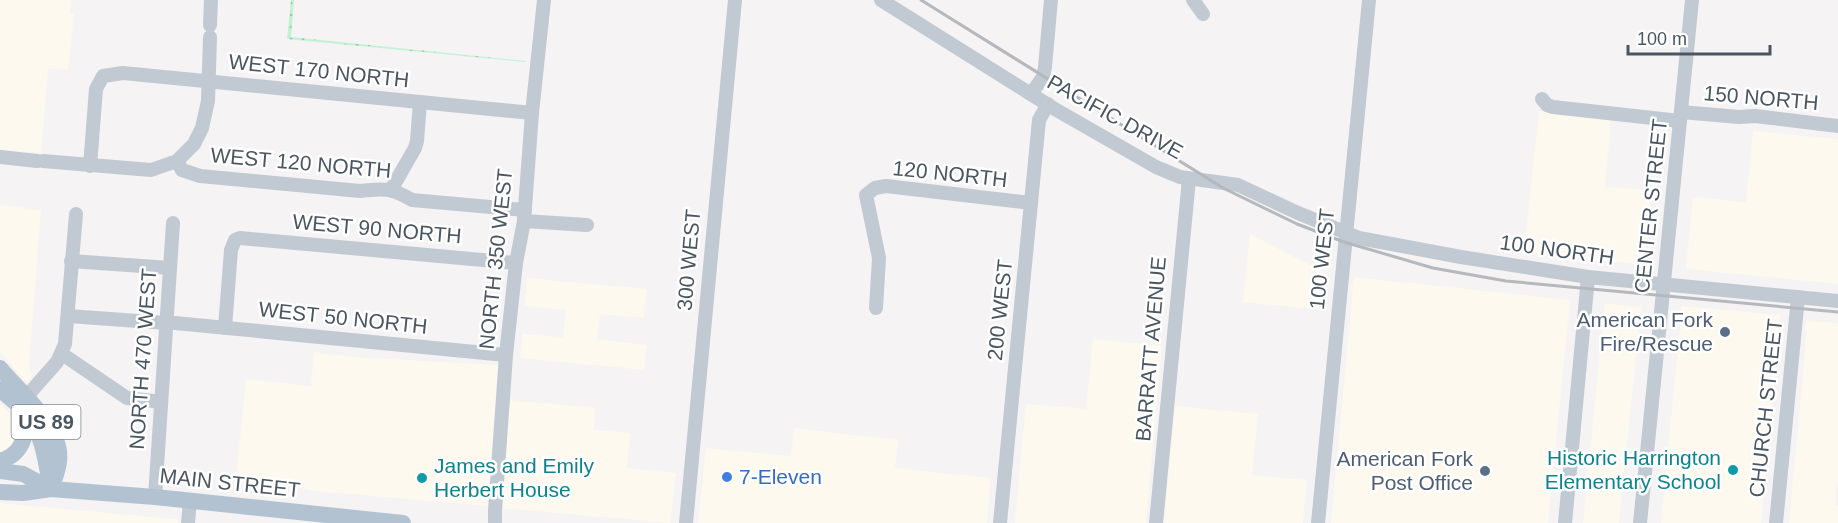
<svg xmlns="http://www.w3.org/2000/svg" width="1838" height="523" font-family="Arial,sans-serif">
<defs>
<pattern id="grass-dots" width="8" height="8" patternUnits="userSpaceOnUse" patternTransform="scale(1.5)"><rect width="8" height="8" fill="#c3f1d5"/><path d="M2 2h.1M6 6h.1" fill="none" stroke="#a0c6b0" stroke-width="1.8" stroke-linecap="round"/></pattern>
</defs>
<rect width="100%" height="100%" fill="#f5f3f3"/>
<!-- commercial -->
<g fill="#fdf9ef">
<path d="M0,0H71L70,13L74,14L68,70L48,69L41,153L0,149Z"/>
<path d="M1539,111L1611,117L1605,187L1651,190L1644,265L1553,256L1524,252Z"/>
<path d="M1753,131L1838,139V284L1686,269L1693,197L1746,202Z"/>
<path d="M0,205L41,210L29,366L32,375L28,382L23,379L0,351Z"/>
<path d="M1250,234L1327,274L1323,310L1243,302Z"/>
<path d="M1354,277L1570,300L1548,523H1331Z"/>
<path d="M527,278L647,289L644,318L600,314L597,339L647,345L644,370L520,358L522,334L563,337L566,310L525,306Z"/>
<path d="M1605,303L1641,307L1619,523H1583Z"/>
<path d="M1682,306L1780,315L1761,523H1661Z"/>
<path d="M1806,320L1838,323V477L1835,505L1838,506V523H1789L1807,331L1805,330Z"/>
<path d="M1093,339L1162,346L1146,523H1015L1026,404L1086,409Z"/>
<path d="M314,352L351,357L499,365L487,506L315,491L282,484L236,479L246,379L311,386Z"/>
<path d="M510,400L595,408L594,430L630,433L627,468L676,473L670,523L500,508Z"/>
<path d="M0,404L11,415L18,430L15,442L0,455Z"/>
<path d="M1175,406L1258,414L1252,475L1307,480L1303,523H1164Z"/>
<path d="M794,428L898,440L895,468L991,478L987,523H698L706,448L791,456Z"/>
<path d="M0,503L174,519H178L179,523H0Z"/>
</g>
<!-- grass -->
<path fill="url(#grass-dots)" d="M291,0H294L291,37L525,61V62L287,39Z"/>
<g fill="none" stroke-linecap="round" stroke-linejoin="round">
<!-- minor -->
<g stroke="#c1cad2" stroke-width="14">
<path d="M881,0L1053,108L1156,167L1180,177L1238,185L1298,213L1359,238L1461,257L1588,277L1838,301"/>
<path d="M1193,0L1203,14"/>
<path d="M210,25L211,0"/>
<path d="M1031,94L1043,77L1045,67L1051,0"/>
<path d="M1542,99L1547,105L1553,107L1680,121"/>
<path d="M1681,112L1739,117L1755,116L1838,126"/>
<path d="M0,157L37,161"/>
<path d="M43,161L151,170L177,161L194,144L202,128L208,101L210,37"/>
<path d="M177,161L182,170L200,176L360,191C382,188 392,188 412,200L525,210"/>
<path d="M90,166L96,89L103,76L123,73L532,113"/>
<path d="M391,190L415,148L417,141L420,102"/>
<path d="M524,221L587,225"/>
<path d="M71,261L170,268"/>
<path d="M876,308L879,258L866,195L875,188L886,186L1031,203"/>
<path d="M68,316L166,323"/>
<path d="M175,323L506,355"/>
<path d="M225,328L231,250L235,240L240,238L516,263"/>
<path d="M62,354L127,398L161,402"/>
<path d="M27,396L57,362L65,344L76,214"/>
<path d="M155,497L173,223"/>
<path d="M188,523L190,501"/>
<path d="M495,523V511L506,355L516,263L524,221L532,113L544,0"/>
<path d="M686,523L735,0"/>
<path d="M1000,523L1039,120L1048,104"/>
<path d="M1156,523L1189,179"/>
<path d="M1318,523L1369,0"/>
<path d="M1565,523L1588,277"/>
<path d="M1640,523L1692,0"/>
<path d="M1776,523L1798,297"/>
</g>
<!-- major -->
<g stroke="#b3c2d1" stroke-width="16">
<path d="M0,368C19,391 64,428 59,462C58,471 54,480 51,489"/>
<path d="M0,389C9,398 21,406 28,416C43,436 46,462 50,485"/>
<path d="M0,461C16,456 22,447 26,431L20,414"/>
<path d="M0,471L23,474L51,489"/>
<path d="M0,492L23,493L51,489L155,497L403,523"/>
</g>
<!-- rail -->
<path stroke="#b5b8bd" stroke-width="3" d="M921,0L1223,188L1297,224L1344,242L1433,268L1506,281L1838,312"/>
</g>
<!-- markers -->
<g fill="#5c6f8a" stroke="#fff" stroke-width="2">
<circle cx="1725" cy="332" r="6"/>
<circle cx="1485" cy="471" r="6"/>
</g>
<g fill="#0f9aa8" stroke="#fff" stroke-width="2">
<circle cx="1733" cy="470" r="6"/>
<circle cx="422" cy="478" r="6"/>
</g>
<circle fill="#3f7fe0" stroke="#fff" stroke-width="2" cx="727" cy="477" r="6"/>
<g text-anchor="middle" stroke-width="5" stroke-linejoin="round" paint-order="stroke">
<!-- shield labels -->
<rect fill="#fff" stroke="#808990" stroke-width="1.5" x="11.5" y="405" width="69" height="34" rx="4.5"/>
<g font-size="20" font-weight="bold" fill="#4a5661">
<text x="46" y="429">US 89</text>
</g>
<!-- street labels -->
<g font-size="21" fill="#4a5661" stroke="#fff">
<text transform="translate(319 71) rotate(6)" y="7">WEST 170 NORTH</text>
<text transform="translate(1761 98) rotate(5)" y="7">150 NORTH</text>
<text transform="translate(1115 117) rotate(29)" y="7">PACIFIC DRIVE</text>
<text transform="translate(301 163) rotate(5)" y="7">WEST 120 NORTH</text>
<text transform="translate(950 174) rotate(6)" y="7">120 NORTH</text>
<text transform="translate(1651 206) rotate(-84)" y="7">CENTER STREET</text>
<text transform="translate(377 229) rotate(5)" y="7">WEST 90 NORTH</text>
<text transform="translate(1557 250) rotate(8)" y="7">100 NORTH</text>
<text transform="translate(496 259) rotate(-84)" y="7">NORTH 350 WEST</text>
<text transform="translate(1322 259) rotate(-84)" y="7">100 WEST</text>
<text transform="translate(689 260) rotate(-85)" y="7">300 WEST</text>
<text transform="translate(1000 310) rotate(-84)" y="7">200 WEST</text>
<text transform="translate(343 318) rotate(6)" y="7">WEST 50 NORTH</text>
<text transform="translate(1151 349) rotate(-85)" y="7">BARRATT AVENUE</text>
<text transform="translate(143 359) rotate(-86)" y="7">NORTH 470 WEST</text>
<text transform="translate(1766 408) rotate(-84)" y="7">CHURCH STREET</text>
<text transform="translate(230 483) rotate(6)" y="7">MAIN STREET</text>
</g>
<!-- service labels -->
<g font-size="21" fill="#4e5e75" stroke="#fff" text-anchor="end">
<text x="1713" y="327">American Fork<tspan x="1713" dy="24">Fire/Rescue</tspan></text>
<text x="1473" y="466">American Fork<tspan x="1473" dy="24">Post Office</tspan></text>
</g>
<!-- culture labels -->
<g font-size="21" fill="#0d838f" stroke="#fff" text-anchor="end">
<text x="1721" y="465">Historic Harrington<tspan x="1721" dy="24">Elementary School</tspan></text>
<text x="434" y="473" text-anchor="start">James and Emily<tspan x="434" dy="24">Herbert House</tspan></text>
</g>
<!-- shop labels -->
<g font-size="21" fill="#366cbe" stroke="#fff" text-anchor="start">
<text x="739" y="484">7-Eleven</text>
</g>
</g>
<!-- scale -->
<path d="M1628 45v9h142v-9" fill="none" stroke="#4a5661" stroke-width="3"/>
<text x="1637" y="45" font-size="18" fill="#4a5661" stroke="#ffffff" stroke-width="4.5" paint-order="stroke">100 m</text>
</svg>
